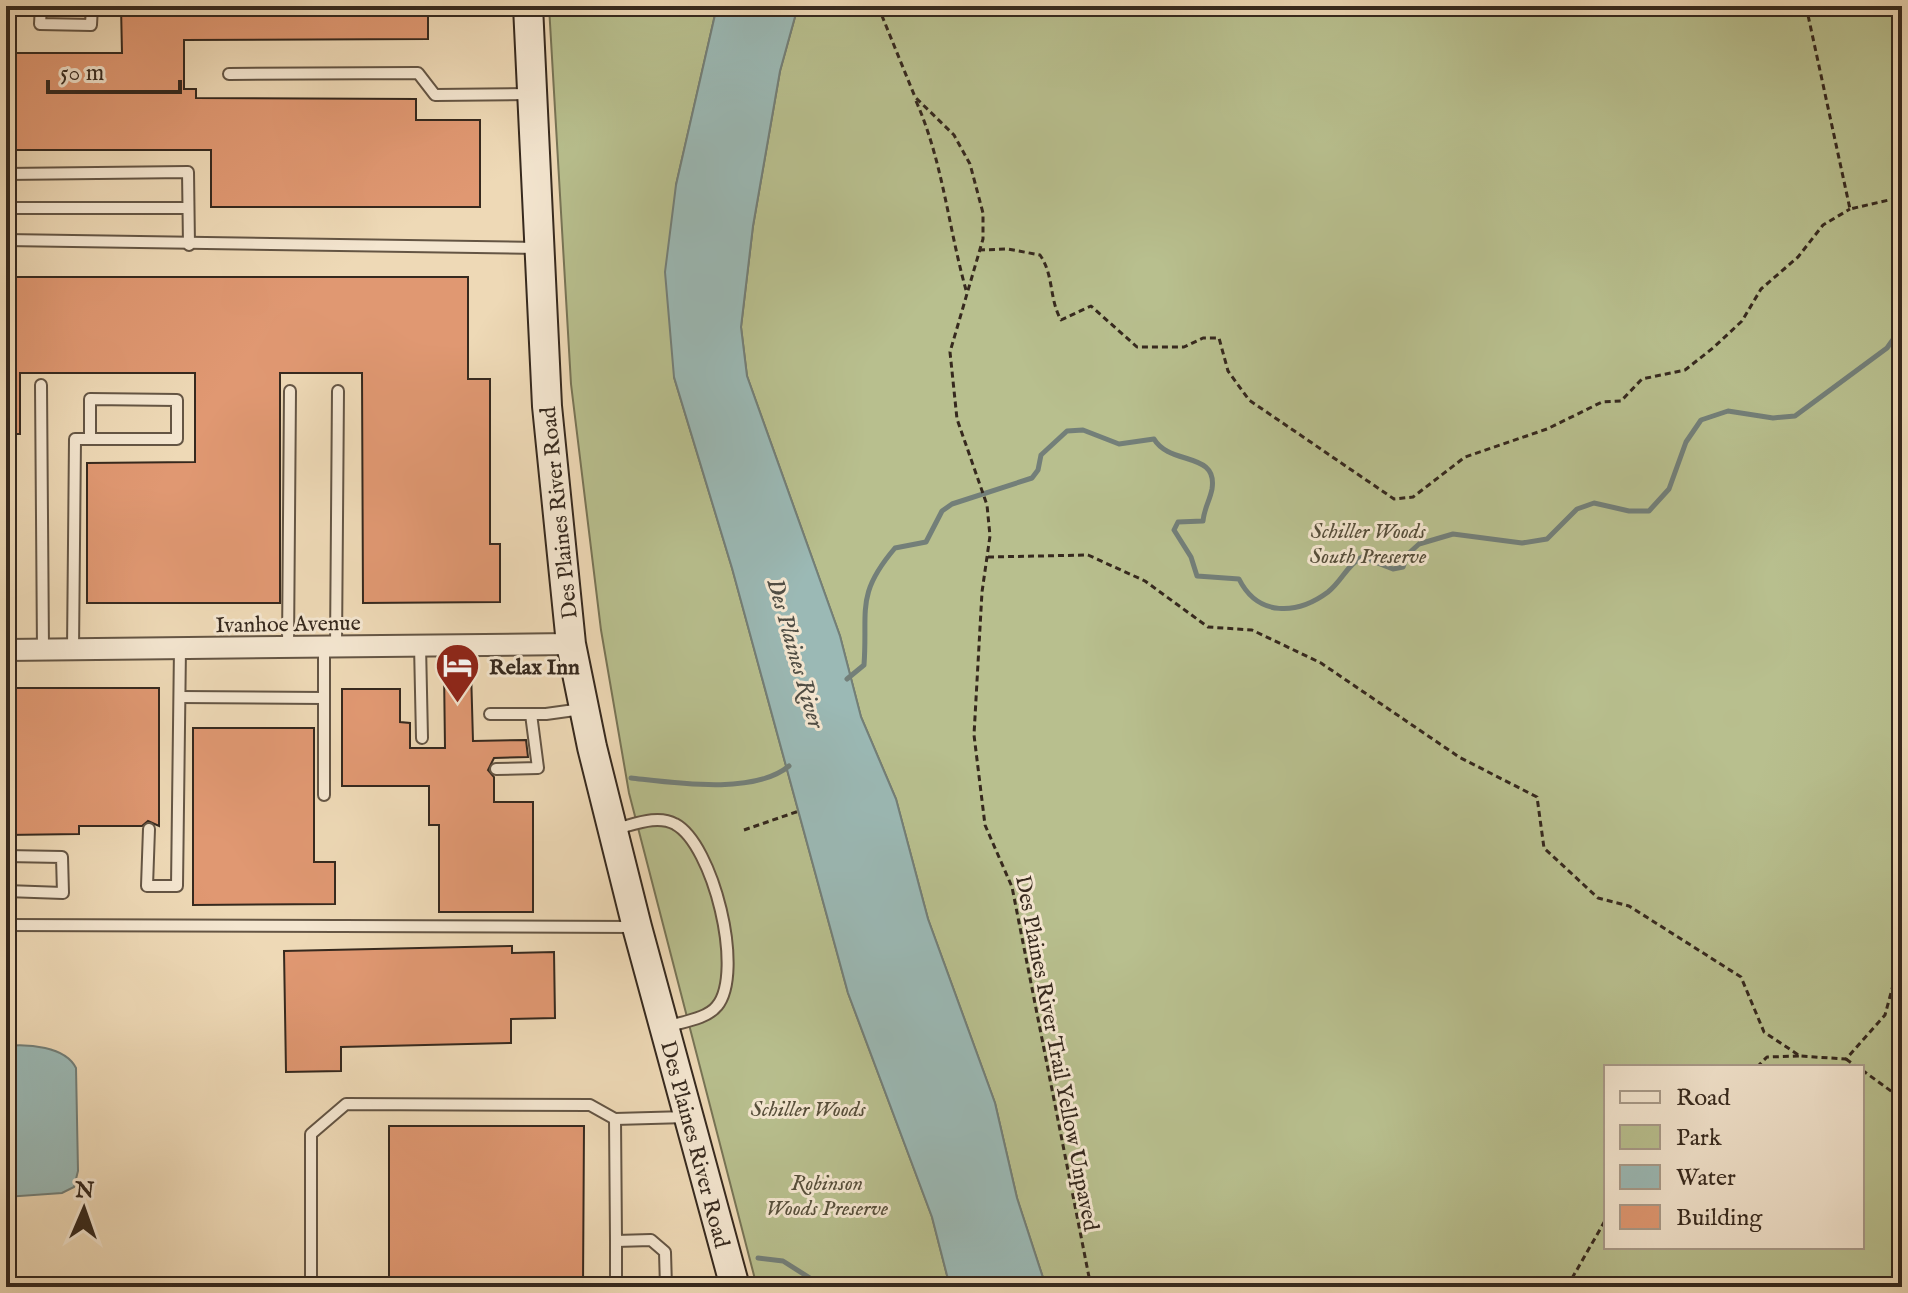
<svg xmlns="http://www.w3.org/2000/svg" width="1908" height="1293" font-family="'IM FELL English',serif">
<rect width="100%" height="100%" fill="#eed9b6"/>
<filter id="stains"><feTurbulence type="fractalNoise" baseFrequency=".0025" numOctaves="4"/><feColorMatrix values="0 0 0 0 .2 0 0 0 0 .09 0 0 0 0 .02 0 0 0 .5 -.17"/></filter>
<radialGradient id="worn" r=".72"><stop offset=".6" stop-color="#630" stop-opacity="0"/><stop offset="1" stop-color="#630" stop-opacity=".3"/></radialGradient>
<!-- green -->
<g fill="#b8bf8e" stroke="#777456" stroke-width="2" fill-rule="evenodd">
<path d="M549,6H717L676,185L674,377L732,568L848,993L932,1217L950,1287H757L629,793L601,630L571,384Z"/>
<path d="M798,6H1902V1287H1046L1017,1198L995,1103L928,919L896,799L861,717L840,636L747,376L741,327L753,226L780,71ZM1606,1067H1862V1247H1606Z"/>
</g>
<!-- water -->
<g fill="#9bb9b5" stroke="#737f79" stroke-width="2">
<path d="M717,6H798L780,71L753,226L741,327L747,376L840,636L861,717L896,799L928,919L995,1103L1017,1198L1046,1287H950L932,1217L848,993L732,568L674,377L665,272L676,185Z"/>
<path d="M6,1046C28,1044 65,1046 76,1068L78,1171L74,1187L62,1193L6,1197Z"/>
</g>
<g fill="none" stroke-linecap="round" stroke-linejoin="round">
<!-- stream -->
<g stroke="#737f79" stroke-width="5">
<path d="M847,679L864,665C868,610 855,595 895,548L926,542L942,511L952,504L1032,478L1038,470L1041,455L1067,431L1083,430L1119,444L1154,439C1170,466 1218,451 1212,489C1210,500 1204,509 1203,521L1178,522L1174,530L1191,557L1197,576L1239,579C1258,617 1297,615 1328,592C1342,581 1347,565 1362,557L1393,569L1403,567L1408,554L1419,544L1453,534L1522,543L1547,539L1577,509L1594,503L1629,511H1649L1669,489L1686,442L1701,420L1728,411L1773,418L1795,416L1887,348L1902,327"/>
<path d="M631,778C676,783 754,795 789,766"/>
<path d="M758,1258L783,1261L824,1287"/>
</g>
</g>
<!-- building -->
<g fill="#e09872" stroke="#36291e" stroke-width="2">
<path d="M121,6H428V39L184,40V89H196V98L416,99V120H480V207H211V150H6V53H122Z"/>
<path d="M6,277H468V379H490V544H500V602L363,603L362,373H280V603H87V463L195,462V373H20V434H6Z"/>
<path d="M444,670H471L473,741L526,740L528,757L494,758L488,770L494,777V802H533V912H439V825H429V786H342V689H400V722L410,723V748H445Z"/>
<path d="M7,688H159V826L148,821L142,826H79V834L6,835Z"/>
<path d="M193,728H314V862H335V904L193,905Z"/>
<path d="M512,946V953L554,952L555,1018L511,1019V1043L341,1047V1071L286,1072L284,951Z"/>
<path d="M389,1126H584L583,1287H389Z"/>
</g>
<g fill="none" stroke-linecap="round" stroke-linejoin="round">
<defs>
<g id="service">
<path d="M41,6L40,24L91,25L92,6"/>
<path d="M229,74L418,73L435,95L530,94"/>
<path d="M6,174L188,172L189,245"/>
<path d="M6,208H188"/>
<path d="M6,240L538,248"/>
<path d="M41,385L43,649"/>
<path d="M420,645L422,738"/>
<path d="M336,646L338,391"/>
<path d="M288,647L290,391"/>
<path d="M73,649L75,439H177V400L90,399V439"/>
<path d="M180,697L324,698V646"/>
<path d="M324,698V795"/>
<path d="M490,714H546L582,709"/>
<path d="M496,769L538,768L531,714"/>
<path d="M149,829L147,886H177L180,648"/>
<path d="M615,829C633,825 657,814 675,824C713,844 745,972 717,1006C707,1019 681,1022 666,1027"/>
<path d="M6,856L62,857L63,893L6,891"/>
<path d="M6,925L636,927"/>
<path d="M615,1119L616,1241L651,1240L665,1252L666,1287"/>
<path d="M616,1241V1287"/>
<path d="M311,1287V1134L346,1104L590,1105L615,1119L687,1117"/>
</g>
<path id="minor" d="M6,650L571,644"/>
<path id="secondary" d="M528,6L547,406L571,644L592,747L637,927L735,1287"/>
</defs>
<!-- service casing -->
<use href="#service" stroke="#645544" stroke-width="14"/>
<!-- minor casing -->
<use href="#minor" stroke="#645544" stroke-width="24"/>
<!-- secondary casing -->
<use href="#secondary" stroke="#36291e" stroke-width="32"/>
<!-- path -->
<g stroke="#36291e" stroke-width="3" stroke-dasharray="6 4" stroke-linecap="butt">
<path d="M878,6L915,97L954,135L970,164L983,213V239L950,352L957,419L987,505L990,536L982,592L974,735L985,825L1012,887L1091,1287"/>
<path d="M1806,6L1850,209L1902,197"/>
<path d="M916,101C943,162 948,226 966,290"/>
<path d="M979,250L1008,249L1040,255C1054,275 1049,299 1061,320L1091,306L1137,347H1184L1203,338H1219L1228,371L1249,400L1394,499L1413,497L1465,457L1547,429L1602,402L1621,401L1642,379L1685,370L1713,348L1742,321L1761,289L1798,257L1823,225L1850,209"/>
<path d="M988,557L1088,555L1145,581L1208,627L1252,630L1321,663L1459,757L1537,797L1544,848L1598,898L1629,906L1741,977L1764,1032L1800,1056L1846,1059L1885,1015L1902,952"/>
<path d="M744,830L799,811"/>
<path d="M1846,1059L1857,1067"/>
<path d="M1757,1067L1767,1057L1800,1056"/>
<path d="M1862,1070L1902,1099"/>
<path d="M1567,1287L1606,1219"/>
</g>
<!-- service -->
<use href="#service" stroke="#f4e6d0" stroke-width="10"/>
<!-- minor -->
<use href="#minor" stroke="#f4e6d0" stroke-width="20"/>
<!-- secondary -->
<use href="#secondary" stroke="#f4e6d0" stroke-width="28"/>
</g>
<!-- icons -->
<defs>
<symbol id="hotel-pin" viewBox="-11 -11 22 30"><path d="M0 17L-7.5 6A9.5 9.5 0 1 1 7.5 6Z" fill="#8f2418" stroke="#f4e6d0"/><path d="M-6-4.5h1.5V1H6V5H4.5V3h-9V5H-6ZM-4 0a1.8 1.8 0 1 1 3.6 0ZM.5 0V-2.5h3Q6-2.5 6 0Z" fill="#fff"/></symbol>
</defs>
<g fill-rule="evenodd">
<use href="#hotel-pin" x="432" y="640" width="51" height="69"/>
</g>
<g text-anchor="middle" stroke-width="6" stroke-linejoin="round" paint-order="stroke">
<!-- street labels -->
<g font-size="22" fill="#36291e" stroke="#f4e6d0">
<text transform="translate(558 513) rotate(-96)" y="8">Des Plaines River Road</text>
<text transform="translate(288 623) rotate(-1)" y="8">Ivanhoe Avenue</text>
<text transform="translate(1058 1053) rotate(79)" y="8">Des Plaines River Trail Yellow Unpaved</text>
<text transform="translate(696 1144) rotate(75)" y="8">Des Plaines River Road</text>
</g>
<!-- park labels -->
<g font-size="22" font-style="italic" fill="#564e3a" stroke="#f4e6d0">
<text x="1368" y="538">Schiller Woods<tspan x="1368" dy="25">South Preserve</tspan></text>
<text x="808" y="1116">Schiller Woods</text>
<text x="827" y="1190">Robinson<tspan x="827" dy="25">Woods Preserve</tspan></text>
</g>
<!-- poi labels -->
<g font-size="22" font-weight="bold" fill="#36291e" stroke="#f4e6d0" text-anchor="start">
<text x="489" y="674">Relax Inn</text>
</g>
<!-- water labels -->
<g font-size="24" font-style="italic" fill="#4f4d44" stroke="#f4e6d0">
<text transform="translate(796 653) rotate(74)" y="8">Des Plaines River</text>
</g>
</g>
<!-- margin -->
<rect width="1908" height="1293" fill="none" stroke="#eed9b6" stroke-width="32"/>
<rect x="8" y="8" width="1892" height="1277" fill="none" stroke="#36291e" stroke-width="4"/>
<rect x="16" y="16" width="1876" height="1261" fill="none" stroke="#36291e" stroke-width="2"/>
<!-- legend -->
<rect x="1604" y="1065" width="260" height="184" fill="#f4e6d0" stroke="#a89a89" stroke-width="2"/>
<rect x="1620" y="1091" width="40" height="12" fill="#f4e6d0" stroke="#a89a89" stroke-width="2"/>
<text x="1676" y="1105" font-size="24" fill="#36291e">Road</text>
<rect x="1620" y="1125" width="40" height="24" fill="#b8bf8e" stroke="#a89a89" stroke-width="2"/>
<text x="1676" y="1145" font-size="24" fill="#36291e">Park</text>
<rect x="1620" y="1165" width="40" height="24" fill="#9bb9b5" stroke="#a89a89" stroke-width="2"/>
<text x="1676" y="1185" font-size="24" fill="#36291e">Water</text>
<rect x="1620" y="1205" width="40" height="24" fill="#e09872" stroke="#a89a89" stroke-width="2"/>
<text x="1676" y="1225" font-size="24" fill="#36291e">Building</text>
<!-- north arrow -->
<g transform="translate(84 1209) rotate(2)" stroke="#f4e6d0" stroke-width="6" paint-order="stroke">
<path d="M0-6L14 30L0 20L-14 30Z" fill="#36291e"/>
<text y="-12" font-size="22" font-weight="bold" text-anchor="middle" fill="#36291e">N</text>
</g>
<!-- scale -->
<path d="M48 80v12h132v-12" fill="none" stroke="#36291e" stroke-width="4"/>
<text x="60" y="80" font-size="24" fill="#36291e" stroke="#f4e6d0" stroke-width="6" paint-order="stroke">50 m</text>
<rect width="100%" height="100%" filter="url(#stains)"/>
<rect width="100%" height="100%" fill="url(#worn)"/>
</svg>
